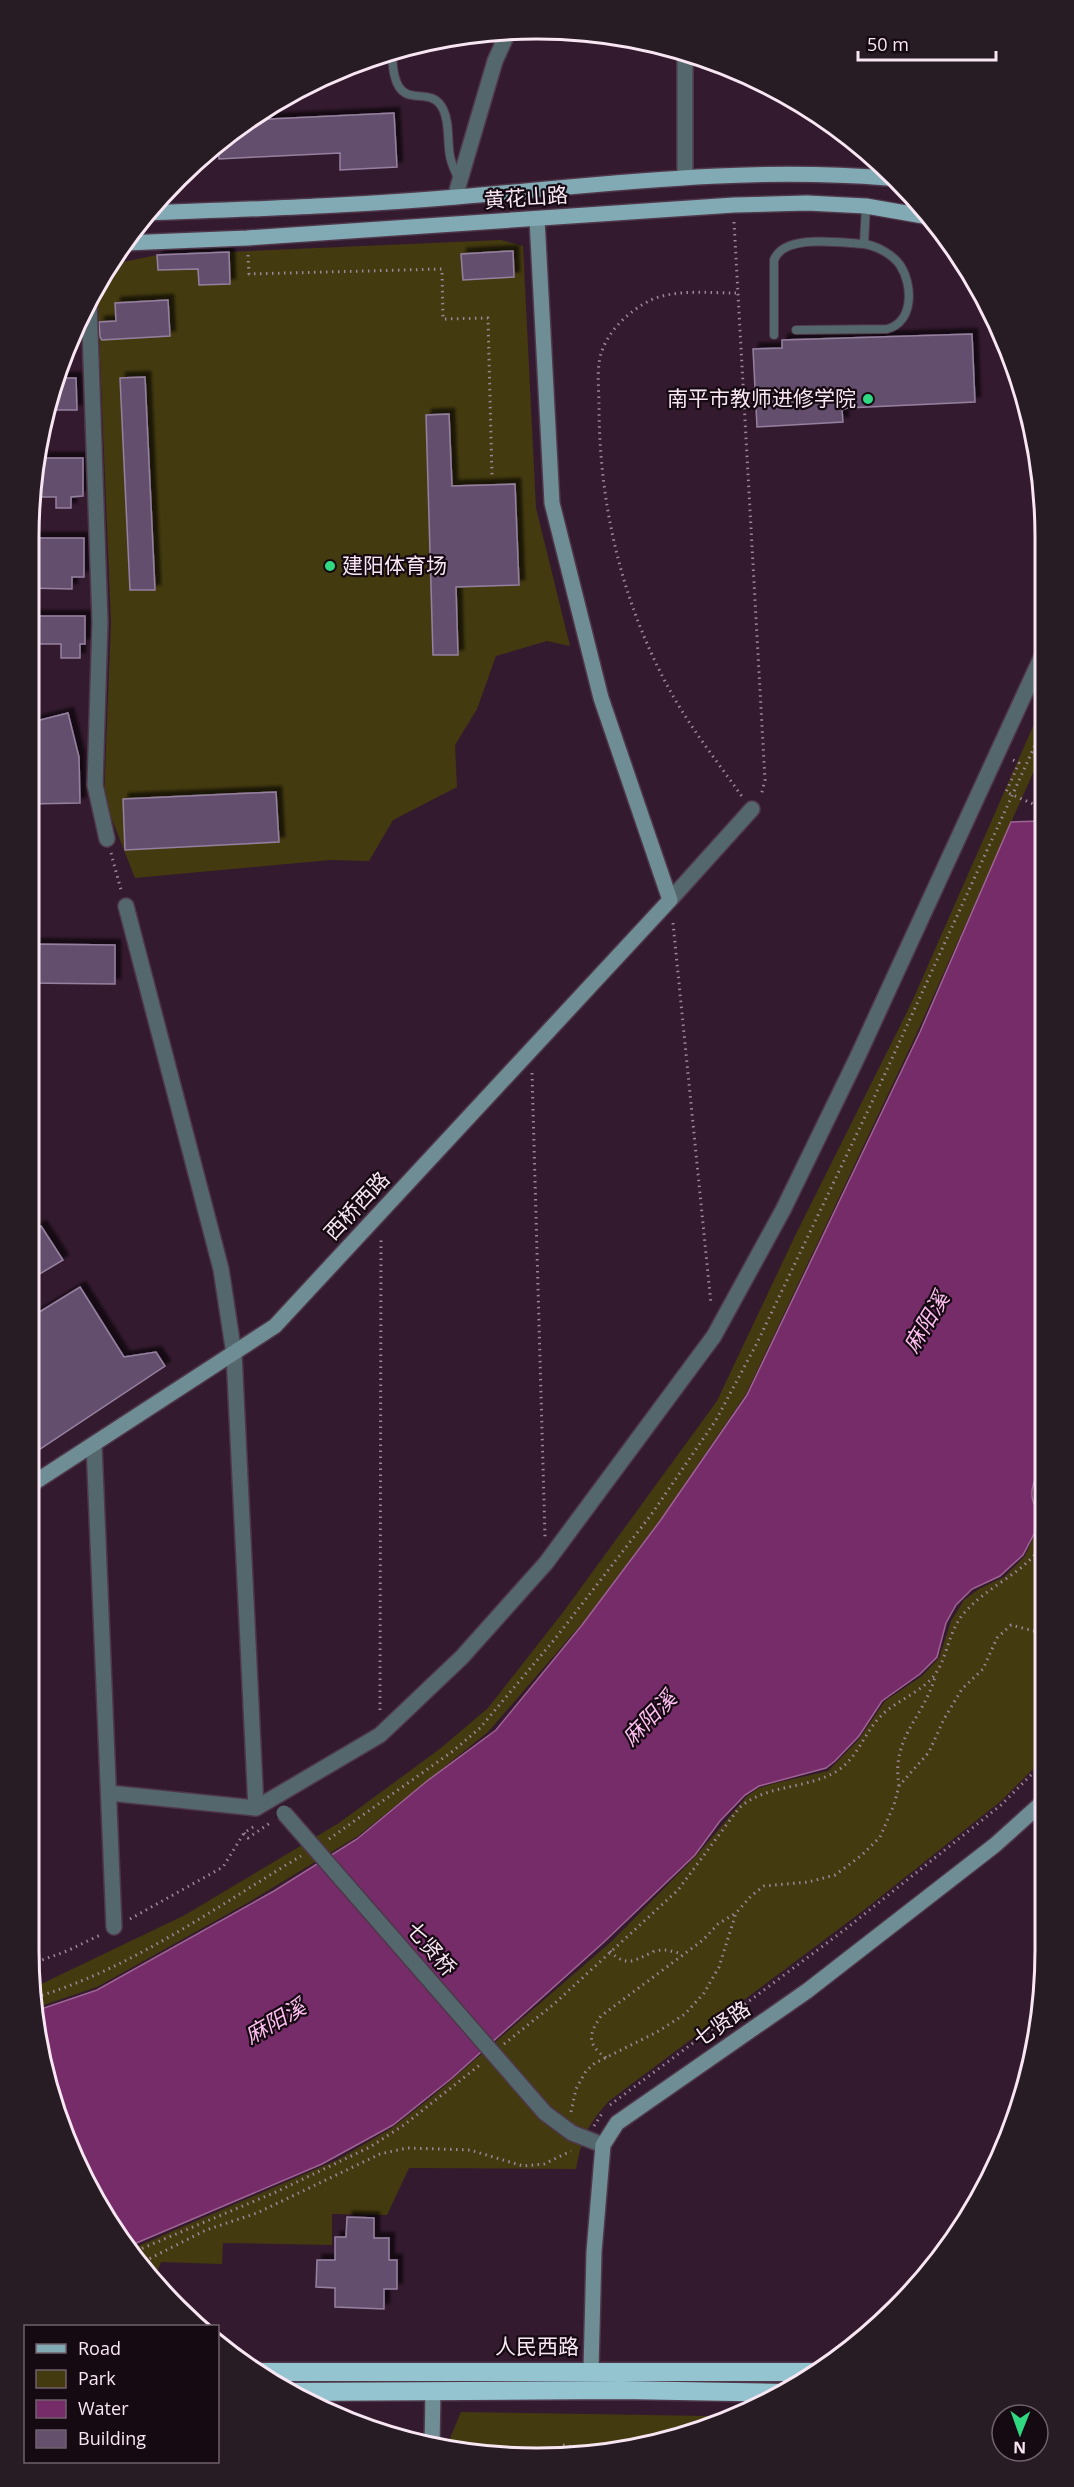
<svg xmlns="http://www.w3.org/2000/svg" width="1074" height="2487" font-family="'Open Sans','Noto Sans SC',sans-serif">
<defs>
<filter id="shadow"><feDropShadow dx="5.5" dy="-5.5" stdDeviation="1.5" flood-color="#0009"/></filter>
</defs>
<rect width="100%" height="100%" fill="#341a2f"/>
<!-- green -->
<g fill="#443a0f">
<path d="M501,240L523,246L536,508L570,646L547,641L496,656L477,709L455,745L457,787L393,820L369,861L330,860L135,878L104,799L111,623L97,286L109,265L157,255Z"/>
<path d="M1042,706V753L916,1035L746,1394L659,1521L584,1621L488,1732L358,1836L249,1902L97,1987L38,2007L35,1987L185,1915L339,1823L441,1748L488,1708L564,1611L717,1401L794,1238L911,1004Z"/>
<path d="M1037,1530L1044,1532L1045,1757L1001,1801L864,1910L609,2101C587,2125 582,2138 576,2169L409,2168L387,2215L332,2214V2245L223,2243L222,2264L161,2262L157,2272V2287L154,2285L129,2250L337,2160L392,2128L433,2096L612,1941L697,1855L747,1796L759,1788L776,1783L828,1771L838,1761L859,1739L885,1701L922,1676L939,1658L951,1621L964,1600L979,1589L1004,1577L1025,1556Z"/>
<path d="M461,2412L708,2416L710,2421L636,2449L537,2458L445,2450Z"/>
</g>
<!-- water -->
<path fill="#772c6a" stroke="#9e6493" stroke-width="1.5" d="M1042,821L1044,1465C1036,1474 1028,1491 1034,1504C1036,1508 1042,1512 1044,1515L1023,1555L1000,1576L972,1589L956,1605L946,1623L937,1657L920,1674L882,1701L859,1736L835,1761L826,1768L759,1786L745,1795L720,1821L695,1855L604,1942L452,2078L393,2125L322,2164L127,2247L96,2204L56,2114L38,2010L97,1990L274,1891L357,1839L427,1781L496,1730L582,1625L660,1521L747,1395L920,1032L1011,822Z"/>
<!-- building -->
<g fill="#64506d" stroke="#9580a0" stroke-width="1.5" filter="url(#shadow)">
<path d="M394,113L397,167L340,170V153L219,159L218,142L249,120Z"/>
<path d="M513,251L514,277L463,280L461,254Z"/>
<path d="M229,252L230,284L199,285L198,269L158,270L157,255Z"/>
<path d="M168,300L170,336L102,340L100,337L99,322L116,321L115,303Z"/>
<path d="M972,334L975,402L847,408L842,410L843,422L757,427L753,349L782,348V340Z"/>
<path d="M145,377L155,590H130L120,378Z"/>
<path d="M55,378H76L77,410H49Z"/>
<path d="M449,414L452,486L515,484L519,585L456,587L458,655H433L426,415Z"/>
<path d="M42,458H83V496L71,497V508H56V497H35Z"/>
<path d="M28,538H84V577H72V589L28,588Z"/>
<path d="M28,616H85V644H80V658H61V644H28Z"/>
<path d="M68,713L79,757L80,803L28,804V723Z"/>
<path d="M276,792L279,842L125,850L123,799Z"/>
<path d="M28,944L115,945V984L28,983Z"/>
<path d="M41,1226L63,1260L28,1281V1233Z"/>
<path d="M80,1287L124,1357L156,1352L165,1366L28,1457V1319Z"/>
<path d="M347,2217L374,2218V2238H389V2260H397V2289H384V2309L335,2307V2288L316,2287L317,2260H335V2237H346Z"/>
</g>
<g fill="none" stroke-linecap="round" stroke-linejoin="round">
<defs>
<g id="lane">
<path d="M392,51C393,122 428,79 443,109C450,123 447,141 450,156C451,163 455,171 458,178"/>
<path d="M796,330L887,329C914,322 913,285 900,265C892,254 877,246 864,244"/>
<path d="M774,335V260C784,233 840,243 864,244L866,206"/>
</g>
<g id="street">
<path d="M685,52V176"/>
<path d="M455,197L495,61L509,30"/>
<path d="M89,301L100,622L95,785L107,839"/>
<path d="M670,900L752,809"/>
<path d="M126,906L221,1269L234,1354L256,1808"/>
<path d="M94,1444L114,1927"/>
<path d="M109,1793L256,1808L380,1735L462,1657L546,1563L714,1336L783,1210L857,1058L1042,656"/>
<path d="M545,2113L572,2133L603,2145"/>
</g>
<g id="secondary">
<path d="M29,1486L275,1326L670,900L601,698L552,503L537,219"/>
<path d="M591,2370L594,2252L603,2145L617,2123L807,1991L995,1845L1045,1800"/>
<path d="M432,2447L433,2390"/>
</g>
<g id="primary">
<path d="M147,213C250,209 353,206 456,197C601,185 741,166 887,178"/>
<path d="M125,243L247,238L734,205L807,203L866,206L929,217"/>
</g>
<g id="highway">
<path d="M260,2372H814"/>
<path d="M287,2392L621,2390L785,2393"/>
</g>
</defs>
<!-- lane casing -->
<use href="#lane" stroke="#4f374a" stroke-width="10"/>
<!-- street casing -->
<use href="#street" stroke="#4f374a" stroke-width="18"/>
<!-- secondary casing -->
<use href="#secondary" stroke="#4f374a" stroke-width="18"/>
<!-- primary casing -->
<use href="#primary" stroke="#4f374a" stroke-width="18"/>
<!-- highway casing -->
<use href="#highway" stroke="#4f374a" stroke-width="21"/>
<!-- path -->
<g stroke="#9c8697" stroke-width="3" stroke-dasharray="1.5 4.5" stroke-linecap="butt">
<path d="M734,222L765,780L761,796"/>
<path d="M248,255L249,274L442,269L443,319L488,318L492,477"/>
<path d="M736,293C710,293 675,289 651,300C630,310 609,330 602,351C596,366 599,389 599,405C599,502 621,599 667,685C688,725 717,761 743,798"/>
<path d="M1013,760L1019,763L1006,792L1040,807"/>
<path d="M111,853L121,890"/>
<path d="M673,923L711,1304"/>
<path d="M532,1073L545,1537"/>
<path d="M380,1710L381,1237"/>
<path d="M899,1786C891,1737 923,1719 935,1677"/>
<path d="M244,1833L248,1838L270,1823"/>
<path d="M329,1839L453,1751L480,1728L554,1640L651,1515L716,1420L757,1343L873,1100L1042,730"/>
<path d="M130,1919L223,1867L244,1833L256,1825"/>
<path d="M610,1951C627,1969 636,1959 653,1952C663,1948 672,1951 682,1954"/>
<path d="M31,1964L67,1951L100,1935"/>
<path d="M36,1997C131,1969 216,1907 301,1856"/>
<path d="M504,2044L554,2004L678,1890L739,1808C767,1783 810,1790 840,1769C859,1755 865,1731 882,1715C897,1700 924,1691 936,1673C948,1655 949,1629 965,1612C990,1584 1019,1577 1044,1544"/>
<path d="M606,2058C587,2044 588,2035 601,2016L703,1940L718,1924L736,1913"/>
<path d="M610,2105L847,1928L1001,1805L1045,1761"/>
<path d="M571,2112L576,2089L586,2071L595,2063L657,2032L685,2014L704,1993L719,1967L736,1913L751,1896L764,1886L808,1882L835,1875L862,1855L880,1837L894,1805L899,1786L929,1752L944,1719L962,1689L983,1669L997,1638L1011,1625L1034,1631L1045,1649"/>
<path d="M594,2126L603,2112"/>
<path d="M131,2253L276,2192L370,2147L404,2125L481,2064"/>
<path d="M139,2264L206,2230L257,2213L380,2154L407,2148L470,2150L523,2166L544,2164L571,2151"/>
<path d="M563,2445L577,2448L582,2454"/>
</g>
<!-- lane -->
<use href="#lane" stroke="#54676c" stroke-width="8"/>
<!-- street -->
<use href="#street" stroke="#54676c" stroke-width="15"/>
<!-- secondary -->
<use href="#secondary" stroke="#6e8d94" stroke-width="15"/>
<!-- primary -->
<use href="#primary" stroke="#82aab4" stroke-width="15"/>
<!-- highway -->
<use href="#highway" stroke="#94c4d0" stroke-width="18"/>
<defs>
<path id="street-bridge" d="M284,1813L545,2113"/>
</defs>
<!-- street-bridge casing -->
<use href="#street-bridge" stroke="#4f374a" stroke-width="18" stroke-linecap="butt"/>
<!-- street-bridge -->
<use href="#street-bridge" stroke="#54676c" stroke-width="15"/>
</g>
<!-- markers -->
<g fill="#31d882" stroke="#150912" stroke-width="2">
<circle cx="868" cy="399" r="6"/>
<circle cx="330" cy="566" r="6"/>
</g>
<g text-anchor="middle" stroke-width="4.5" stroke-linejoin="round" paint-order="stroke">
<!-- street labels -->
<g font-size="21" fill="#f8e6f3" stroke="#150912">
<text transform="translate(526 198) rotate(-4)" y="7">黄花山路</text>
<text transform="translate(357 1206) rotate(-47)" y="7">西桥西路</text>
<text transform="translate(431 1949) rotate(49)" y="7">七贤桥</text>
<text transform="translate(722 2024) rotate(-34)" y="7">七贤路</text>
<text x="537" y="2354">人民西路</text>
</g>
<!-- poi labels -->
<g font-size="21" fill="#f8e6f3" stroke="#150912" text-anchor="end">
<text x="856" y="406">南平市教师进修学院</text>
<text x="342" y="573" text-anchor="start">建阳体育场</text>
</g>
<!-- water labels -->
<g font-size="22" font-style="italic" fill="#febeef" stroke="#150912">
<text transform="translate(926 1322) rotate(-59)" y="8">麻阳溪</text>
<text transform="translate(649 1718) rotate(-46)" y="8">麻阳溪</text>
<text transform="translate(275 2021) rotate(-30)" y="8">麻阳溪</text>
</g>
</g>
<!-- crop -->
<path d="M0 0H1074V2487H0ZM537 39H537A498 498 0 0 1 1035 537V1950A498 498 0 0 1 537 2448H537A498 498 0 0 1 39 1950V537A498 498 0 0 1 537 39Z" fill="#271b24" fill-rule="evenodd"/>
<path fill="none" stroke="#f8e6f3" stroke-width="3" d="M537 39H537A498 498 0 0 1 1035 537V1950A498 498 0 0 1 537 2448H537A498 498 0 0 1 39 1950V537A498 498 0 0 1 537 39Z"/>
<!-- legend -->
<rect x="24" y="2325" width="195" height="138" fill="#150912" stroke="#70616c" stroke-width="1.5"/>
<rect x="36" y="2344" width="30" height="9" fill="#82aab4" stroke="#70616c" stroke-width="1.5"/>
<text x="78" y="2355" font-size="18" fill="#f8e6f3">Road</text>
<rect x="36" y="2370" width="30" height="18" fill="#443a0f" stroke="#70616c" stroke-width="1.5"/>
<text x="78" y="2385" font-size="18" fill="#f8e6f3">Park</text>
<rect x="36" y="2400" width="30" height="18" fill="#772c6a" stroke="#70616c" stroke-width="1.5"/>
<text x="78" y="2415" font-size="18" fill="#f8e6f3">Water</text>
<rect x="36" y="2430" width="30" height="18" fill="#64506d" stroke="#70616c" stroke-width="1.5"/>
<text x="78" y="2445" font-size="18" fill="#f8e6f3">Building</text>
<!-- north arrow -->
<g transform="translate(1020 2433) rotate(181)"><circle r="28" fill="#150912" stroke="#70616c" stroke-width="1.5"/>
<path d="M0-4.5L10 22L0 15L-10 22Z" fill="#31d882"/>
<text y="-9" font-size="16" font-weight="bold" text-anchor="middle" fill="#f8e6f3">N</text>
</g>
<!-- scale -->
<path d="M858 51v9h138v-9" fill="none" stroke="#f8e6f3" stroke-width="3"/>
<text x="867" y="51" font-size="18" fill="#f8e6f3" stroke="#150912" stroke-width="4.5" paint-order="stroke">50 m</text>
</svg>
